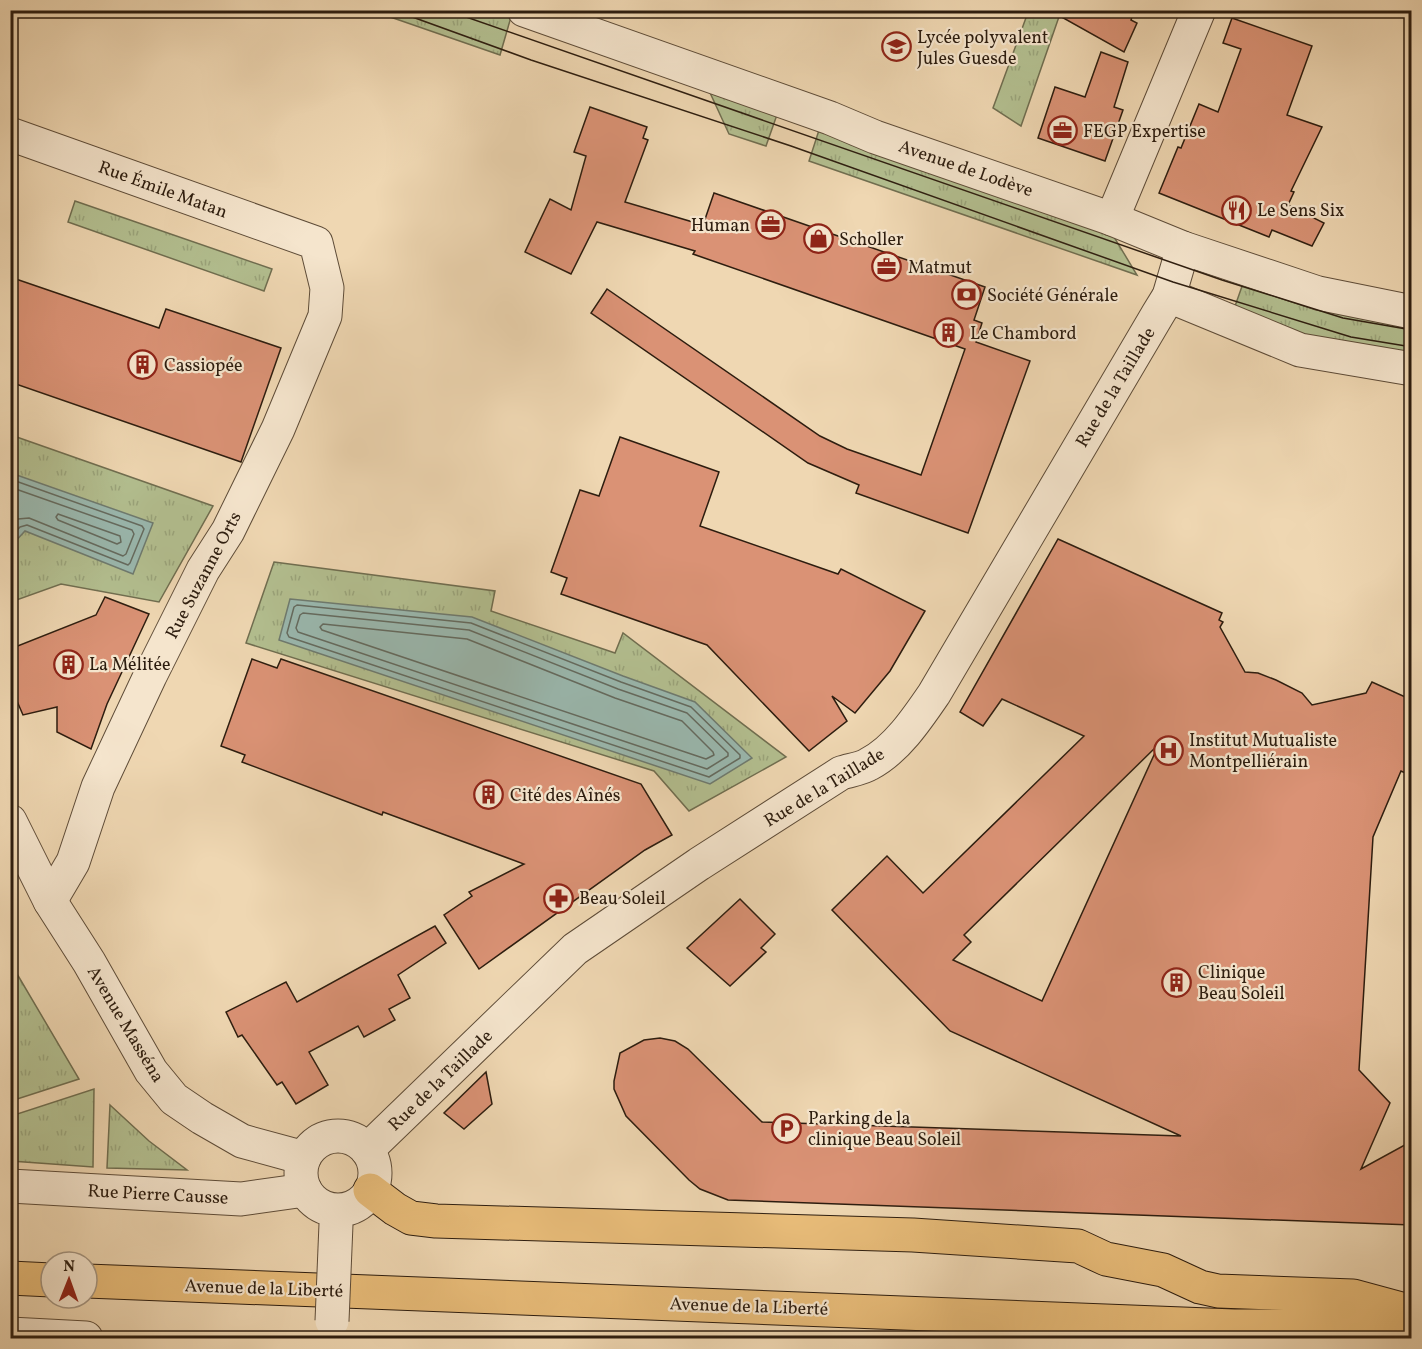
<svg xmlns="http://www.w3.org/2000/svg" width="1422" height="1349" font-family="Vollkorn,serif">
<defs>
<pattern id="grass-tufts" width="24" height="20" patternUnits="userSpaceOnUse" patternTransform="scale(1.5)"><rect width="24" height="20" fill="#b3bf90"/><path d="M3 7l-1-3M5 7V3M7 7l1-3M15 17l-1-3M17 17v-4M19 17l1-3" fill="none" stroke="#9aa47b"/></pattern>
</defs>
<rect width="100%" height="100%" fill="#efd7b2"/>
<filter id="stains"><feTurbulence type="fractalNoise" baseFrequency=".00333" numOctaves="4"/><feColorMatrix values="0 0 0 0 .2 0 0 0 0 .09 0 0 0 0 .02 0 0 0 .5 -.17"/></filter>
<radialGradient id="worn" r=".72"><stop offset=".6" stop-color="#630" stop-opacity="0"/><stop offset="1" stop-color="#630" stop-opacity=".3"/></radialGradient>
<!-- grass -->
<g fill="url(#grass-tufts)" stroke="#706e50" stroke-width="1.5">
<path d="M493,10L511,17L500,55L373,11Z"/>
<path d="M1022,11H1061L1021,126L993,108L1027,15Z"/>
<path d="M706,84L779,109L766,146L729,134Z"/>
<path d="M821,124L1111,232L1137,275L809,161Z"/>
<path d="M75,201L272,269L264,291L68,222Z"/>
<path d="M1246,275L1411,322V358L1326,343L1234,309Z"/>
<path d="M11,435L213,506L159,602L61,584L11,602Z"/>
<path d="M274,562L495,591L491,611L615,653L623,633L786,757L689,811L654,771L246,643Z"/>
<path d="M10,962L79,1079L11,1101H10Z"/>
<path d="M94,1089L93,1167L11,1161V1116Z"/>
<path d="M110,1105L149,1141L187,1170L107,1168Z"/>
</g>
<!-- water -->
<g fill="#9ab9b0" stroke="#6e7b70" stroke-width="1.5">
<path d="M11,473L153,523L133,574L25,531L11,546Z"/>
<path d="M290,599L472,617L623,676L695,702L752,758L710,784L279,640Z"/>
</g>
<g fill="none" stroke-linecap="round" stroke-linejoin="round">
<!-- shore -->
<g stroke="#646b60" stroke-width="1.5">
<path d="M10,479L142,526L144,529L130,563L128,565L27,525L20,527L10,538"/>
<path d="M10,487L132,530L134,534L126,554L123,556L29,518L18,519L10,527"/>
<path d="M58,514L120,536L121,542L117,544L58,520L56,517Z"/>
<path d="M297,605L471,623L621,682L691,707L740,755V758L709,777L289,637L287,633L294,607Z"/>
<path d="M303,613L469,630L618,689L687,713L728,753V756L707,769L298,632L296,628L300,615Z"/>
<path d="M323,624L467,639L615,698L682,721L713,752L714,755L706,759L322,630L320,627Z"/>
</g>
</g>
<!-- building -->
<g fill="#da9275" stroke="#2d1d0f" stroke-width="1.5" fill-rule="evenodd">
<path d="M1049,10H1134L1131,20L1137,23L1124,52Z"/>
<path d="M1232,18L1312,46L1287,115L1322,127L1291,191L1294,192L1288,205L1324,223L1312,246L1272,230L1269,237L1159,193L1178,147L1181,148L1199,104L1218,112L1241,49L1223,43Z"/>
<path d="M1101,52L1128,62L1114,107L1123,110L1105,161L1038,138L1055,87L1085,97Z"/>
<path d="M590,107L647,127L643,138L648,140L625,202L703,225L714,193L985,287L974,320L982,323L976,342L1030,361L968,533L856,493L859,485L808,463L591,313L607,289L820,436L847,449L921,475L965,349L693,254L695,251L597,222L571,274L525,252L550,199L571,210L586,156L574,152Z"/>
<path d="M10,277L159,328L166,309L281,348L241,462L10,382Z"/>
<path d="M620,437L719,472L700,526L838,574L841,569L925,611L890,671L855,713L832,696L847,721L809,751L707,645L561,594L567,578L551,572L580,490L599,496Z"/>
<path d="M1058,539L1222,613L1219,620L1223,622L1220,627L1245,672L1258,673L1276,680L1302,693L1312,705L1366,693L1372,682L1412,700V776L1401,771L1373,837L1359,1070L1390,1103L1361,1169L1412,1141V1225L728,1200L700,1189L689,1180L626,1116L614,1089V1081L620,1053L644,1040L660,1038L675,1041L688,1049L762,1122L1181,1136L950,1031L832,910L887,856L923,893L1084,736L1002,699L983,726L960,712ZM1159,744L1042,1001L953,960L971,942L964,935Z"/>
<path d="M105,597L149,614L107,704L91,749L57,732V707L23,715L10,685V649L96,615Z"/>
<path d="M252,659L277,668L281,659L641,784L672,835L645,850L479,969L444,915L472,896L469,892L524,864L383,812L382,815L242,762L245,755L221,746Z"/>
<path d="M740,899L775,934L761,948L766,952L730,986L687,948Z"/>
<path d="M435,926L446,943L398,975L410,998L389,1009L395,1020L364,1037L358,1026L309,1052L328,1085L296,1104L282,1082L277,1085L242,1035L238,1037L226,1012L286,982L297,1002Z"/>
<path d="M486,1072L492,1104L464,1129L444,1113Z"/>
</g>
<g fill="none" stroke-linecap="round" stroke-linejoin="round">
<defs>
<g id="minor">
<path d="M524,10L830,118L875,137L1112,219L1183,248L1318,293L1412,312"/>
<path d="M10,134L316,243L327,288L325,316L278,429L228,531L203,570L150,676L98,787L73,862L50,901"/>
<path d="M1112,219L1199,10"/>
<path d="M1169,296L1300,350L1412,369"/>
<path d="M10,821L50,901L89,962L151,1071L174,1099L202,1118L242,1141L304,1158"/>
<circle cx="338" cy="1173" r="37"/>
<path d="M367,1150L575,949L699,864L841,773C850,770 861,769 869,764C896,750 917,719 934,694L1158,314L1169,296L1183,248"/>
<path d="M10,1186L241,1199L305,1190"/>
<path d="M10,1334L86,1338"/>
</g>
<g id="major">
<path d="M370,1190L395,1209L411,1218L436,1221L913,1235L1078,1246L1106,1259L1163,1270L1200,1287L1218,1291L1353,1296L1412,1312"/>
<path d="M10,1278L51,1280"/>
<path d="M87,1281L1234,1326H1412"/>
</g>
</defs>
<!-- minor casing -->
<use href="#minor" stroke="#5e4c38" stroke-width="35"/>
<!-- major casing -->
<use href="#major" stroke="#2d1d0f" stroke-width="35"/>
<!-- minor -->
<use href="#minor" stroke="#f5e5cd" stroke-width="33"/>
<!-- major -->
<use href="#major" stroke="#e8bc79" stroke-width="33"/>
<!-- tram -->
<g stroke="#2d1d0f" stroke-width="1.5">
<path d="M393,10L531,60L791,146L1173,282L1351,337L1412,347"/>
<path d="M446,10L1222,280L1343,318L1412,330"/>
</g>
<defs>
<path id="minor-bridge" d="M332,1321L336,1224"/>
</defs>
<!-- minor-bridge casing -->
<use href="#minor-bridge" stroke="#5e4c38" stroke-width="35" stroke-linecap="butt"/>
<!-- minor-bridge -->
<use href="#minor-bridge" stroke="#f5e5cd" stroke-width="33"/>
</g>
<!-- icons -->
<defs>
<symbol id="school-ring" viewBox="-11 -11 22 22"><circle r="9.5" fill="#f5e5cd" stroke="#8f2418" stroke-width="1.5"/><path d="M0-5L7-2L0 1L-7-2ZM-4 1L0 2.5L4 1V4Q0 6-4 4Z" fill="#8f2418"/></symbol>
<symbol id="office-ring" viewBox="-11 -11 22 22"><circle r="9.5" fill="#f5e5cd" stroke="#8f2418" stroke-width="1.5"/><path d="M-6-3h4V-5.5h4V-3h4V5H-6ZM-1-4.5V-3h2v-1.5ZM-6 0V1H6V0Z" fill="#8f2418"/></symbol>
<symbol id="restaurant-ring" viewBox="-11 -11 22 22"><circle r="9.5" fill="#f5e5cd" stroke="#8f2418" stroke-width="1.5"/><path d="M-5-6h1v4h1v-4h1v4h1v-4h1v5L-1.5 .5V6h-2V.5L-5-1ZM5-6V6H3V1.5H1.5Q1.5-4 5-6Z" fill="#8f2418"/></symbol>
<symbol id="shop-ring" viewBox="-11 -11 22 22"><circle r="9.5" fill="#f5e5cd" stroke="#8f2418" stroke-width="1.5"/><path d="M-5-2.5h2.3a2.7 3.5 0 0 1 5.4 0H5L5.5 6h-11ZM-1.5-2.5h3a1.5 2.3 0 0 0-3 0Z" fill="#8f2418"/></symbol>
<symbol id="bank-ring" viewBox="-11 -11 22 22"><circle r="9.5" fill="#f5e5cd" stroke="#8f2418" stroke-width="1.5"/><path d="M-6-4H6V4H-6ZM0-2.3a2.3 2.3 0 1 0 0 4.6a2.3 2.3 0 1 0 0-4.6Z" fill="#8f2418"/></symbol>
<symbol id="building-ring" viewBox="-11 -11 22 22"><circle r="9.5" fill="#f5e5cd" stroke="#8f2418" stroke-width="1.5"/><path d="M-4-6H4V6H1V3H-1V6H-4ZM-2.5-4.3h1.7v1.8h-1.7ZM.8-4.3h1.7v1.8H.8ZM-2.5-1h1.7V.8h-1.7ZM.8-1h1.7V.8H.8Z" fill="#8f2418"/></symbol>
<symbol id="hospital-ring" viewBox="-11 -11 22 22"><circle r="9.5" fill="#f5e5cd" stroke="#8f2418" stroke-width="1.5"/><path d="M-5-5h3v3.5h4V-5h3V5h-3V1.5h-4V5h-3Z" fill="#8f2418"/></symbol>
<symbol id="pharmacy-ring" viewBox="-11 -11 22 22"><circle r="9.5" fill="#f5e5cd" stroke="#8f2418" stroke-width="1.5"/><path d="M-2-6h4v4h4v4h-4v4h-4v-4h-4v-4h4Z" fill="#8f2418"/></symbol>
<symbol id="parking-ring" viewBox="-11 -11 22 22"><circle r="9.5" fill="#f5e5cd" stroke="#8f2418" stroke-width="1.5"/><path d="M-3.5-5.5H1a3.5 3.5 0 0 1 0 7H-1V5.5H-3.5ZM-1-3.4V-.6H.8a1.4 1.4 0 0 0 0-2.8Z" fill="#8f2418"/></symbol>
</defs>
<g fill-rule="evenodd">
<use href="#school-ring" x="880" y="30" width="33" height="33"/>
<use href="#office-ring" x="1046" y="114" width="33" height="33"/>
<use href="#restaurant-ring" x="1220" y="194" width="33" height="33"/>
<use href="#office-ring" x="754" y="208" width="33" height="33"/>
<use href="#shop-ring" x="802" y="222" width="33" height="33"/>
<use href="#office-ring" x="870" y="250" width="33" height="33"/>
<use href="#bank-ring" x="950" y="278" width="33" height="33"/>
<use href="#building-ring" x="932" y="316" width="33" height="33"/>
<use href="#building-ring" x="126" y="348" width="33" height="33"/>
<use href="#building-ring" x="52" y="648" width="33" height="33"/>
<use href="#hospital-ring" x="1152" y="734" width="33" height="33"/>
<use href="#building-ring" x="472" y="778" width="33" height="33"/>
<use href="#pharmacy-ring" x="542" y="882" width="33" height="33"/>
<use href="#building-ring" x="1160" y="966" width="33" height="33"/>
<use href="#parking-ring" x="770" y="1112" width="33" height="33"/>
</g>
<g text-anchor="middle" stroke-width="4.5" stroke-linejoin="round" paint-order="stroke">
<!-- poi labels -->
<g font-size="18" fill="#2d1d0f" stroke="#f5e5cd" text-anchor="start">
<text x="917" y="43">Lycée polyvalent<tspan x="917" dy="21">Jules Guesde</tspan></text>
<text x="1083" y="137">FEGP Expertise</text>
<text x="1257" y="216">Le Sens Six</text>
<text x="750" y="231" text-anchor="end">Human</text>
<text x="839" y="245">Scholler</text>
<text x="908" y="273">Matmut</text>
<text x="987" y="301">Société Générale</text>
<text x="970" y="339">Le Chambord</text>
<text x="164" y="371">Cassiopée</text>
<text x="89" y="670">La Mélitée</text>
<text x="1189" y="746">Institut Mutualiste<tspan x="1189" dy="21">Montpelliérain</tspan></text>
<text x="510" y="801">Cité des Aînés</text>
<text x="579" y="904">Beau Soleil</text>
<text x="1198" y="978">Clinique<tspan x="1198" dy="21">Beau Soleil</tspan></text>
<text x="808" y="1124">Parking de la<tspan x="808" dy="21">clinique Beau Soleil</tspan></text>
</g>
<!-- street labels -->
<g font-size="18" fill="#2d1d0f" stroke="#f5e5cd">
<text transform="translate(966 168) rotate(19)" y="6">Avenue de Lodève</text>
<text transform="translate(163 189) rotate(20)" y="6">Rue Émile Matan</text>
<text transform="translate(1115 387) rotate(-59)" y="6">Rue de la Taillade</text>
<text transform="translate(203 575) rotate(-62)" y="6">Rue Suzanne Orts</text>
<text transform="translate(824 787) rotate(-31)" y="6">Rue de la Taillade</text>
<text transform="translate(126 1024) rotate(59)" y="6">Avenue Masséna</text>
<text transform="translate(440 1080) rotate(-44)" y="6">Rue de la Taillade</text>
<text transform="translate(158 1194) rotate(3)" y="6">Rue Pierre Causse</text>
<text transform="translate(264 1288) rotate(2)" y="6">Avenue de la Liberté</text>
<text transform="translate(749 1306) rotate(2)" y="6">Avenue de la Liberté</text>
</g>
</g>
<!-- margin -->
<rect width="1422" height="1349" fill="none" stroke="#efd7b2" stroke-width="36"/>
<rect x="12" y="12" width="1398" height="1325" fill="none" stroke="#2d1d0f" stroke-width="3"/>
<rect x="18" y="18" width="1386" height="1313" fill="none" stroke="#2d1d0f" stroke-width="1.5"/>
<!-- north arrow -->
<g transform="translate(69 1280) rotate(1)"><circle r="28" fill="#f5e5cd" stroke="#a59581" stroke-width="1.5"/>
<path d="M0-4.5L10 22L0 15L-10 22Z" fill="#8f2418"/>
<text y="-9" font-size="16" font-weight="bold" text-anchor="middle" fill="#2d1d0f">N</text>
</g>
<rect width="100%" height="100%" filter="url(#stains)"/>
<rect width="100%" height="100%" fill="url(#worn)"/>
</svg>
